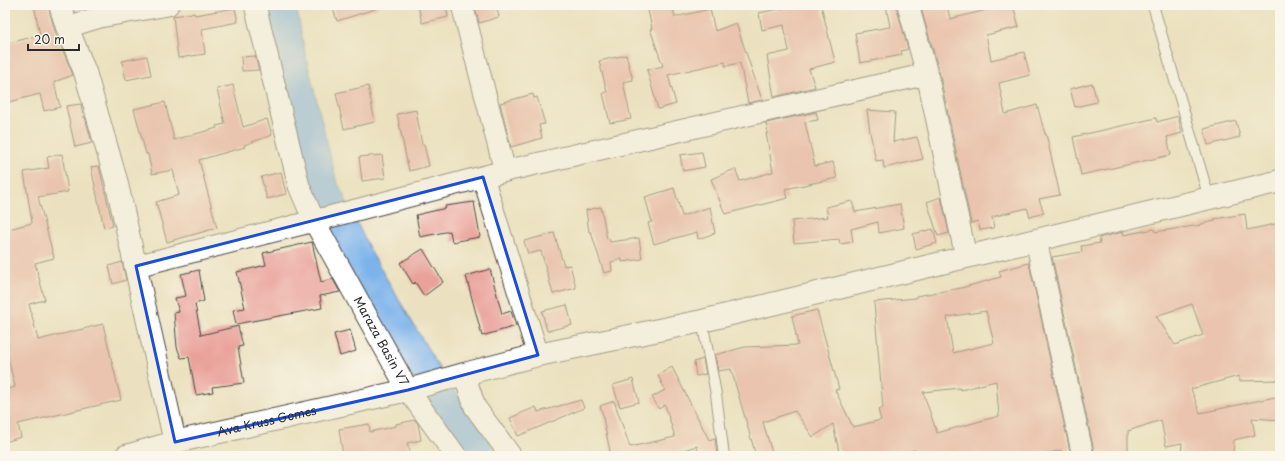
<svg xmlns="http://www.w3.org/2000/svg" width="1285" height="461" font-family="'Playpen Sans',sans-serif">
<rect width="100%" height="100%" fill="#fbf7ec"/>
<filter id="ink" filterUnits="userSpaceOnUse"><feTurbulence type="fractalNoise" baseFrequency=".025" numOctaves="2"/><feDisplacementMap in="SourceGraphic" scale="8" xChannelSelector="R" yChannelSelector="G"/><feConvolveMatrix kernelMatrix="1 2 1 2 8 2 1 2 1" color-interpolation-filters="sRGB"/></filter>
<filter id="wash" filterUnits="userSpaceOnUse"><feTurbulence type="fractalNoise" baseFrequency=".012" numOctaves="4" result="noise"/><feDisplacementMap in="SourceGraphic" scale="16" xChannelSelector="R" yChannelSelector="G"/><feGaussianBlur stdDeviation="0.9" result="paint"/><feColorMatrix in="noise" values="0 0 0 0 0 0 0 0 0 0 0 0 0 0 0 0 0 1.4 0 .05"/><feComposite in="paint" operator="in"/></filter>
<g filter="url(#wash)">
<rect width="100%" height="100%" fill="#ebe1c0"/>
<!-- water -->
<path fill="#7db3ec" stroke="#546f8c" d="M263,5H296L305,53L336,179L371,252L438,366L499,456H466L430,407L329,235L308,184Z"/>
<g id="blocks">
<!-- building -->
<g fill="#e9a19a" fill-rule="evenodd">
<path d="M34,5H48L55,32L73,75L54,82L60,107L44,111L40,94L5,103V44L40,35Z"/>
<path d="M342,5H378V8L337,21L333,8Z"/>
<path d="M418,5H446L448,17L422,23Z"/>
<path d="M483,5H496L499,17L479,23L475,7Z"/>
<path d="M647,5H672L675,17L710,9L715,31L736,23L762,100L748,103L740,63L725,66V62L668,75L676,104L658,109L647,70L663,66L650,29H652Z"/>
<path d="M798,5H821L835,62L809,69L815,87L774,97L767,56L789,51L784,25L762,30L759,13Z"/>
<path d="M886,5H896L908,49L901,51L902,55L860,63L855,33L890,27Z"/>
<path d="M920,5H947L950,19L1007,5H1013L1019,27L986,35L991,60L1024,52L1030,75L999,83L1005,114L1037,105L1045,134H1046L1060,195L1039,199L1044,213L1030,217L1027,208L992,217L994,228L980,230L978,221L971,223L939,71Z"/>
<path d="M235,8L238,22L202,29L205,54L178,58L173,16L194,13L195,15Z"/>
<path d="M626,55L633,80L623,82L631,119L610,123L603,93L607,92L599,61Z"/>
<path d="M147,56L151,75L126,80L122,61Z"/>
<path d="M255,56L259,70L242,71L241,57Z"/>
<path d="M1092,83L1097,102L1075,107L1070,89Z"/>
<path d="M233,85L243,127L267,119L272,135L244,145L245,147L199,160L217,228L167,242L156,202L179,195L173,170L152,174L148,154H146L134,109L165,102L174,140L217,128L216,126L225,124L217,89Z"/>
<path d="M368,86L375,122L344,129L336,93Z"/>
<path d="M533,94L534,98L537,97L545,124L539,125L542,138L511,147L500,103Z"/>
<path d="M81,104L83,117H85L92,143L75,147L66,106Z"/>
<path d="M416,110L422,145L424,144L429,166L409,171L397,114Z"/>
<path d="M867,110L895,112L893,142L917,137L923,159L884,168L883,160L876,161L870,132Z"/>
<path d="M816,112L818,120L805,122L815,166L833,162L837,178L785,189L788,198L725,214L711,179L735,169L740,181L773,172L766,133H768L766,123Z"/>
<path d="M1178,116L1182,133L1167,137L1171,155L1081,175L1073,137L1156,118L1157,122Z"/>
<path d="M1236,121L1240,137L1208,145L1204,129Z"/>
<path d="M702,152L705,167L683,171L680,155Z"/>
<path d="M62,154L68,192L38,197L54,258L35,263L45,300L29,304L38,340L103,324L121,400L18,424L21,437L5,442V390L15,387L5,345V230L32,223L24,172L49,168L47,157Z"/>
<path d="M382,155L385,178L362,181L359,157Z"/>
<path d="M99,166L113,226L104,228L91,167Z"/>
<path d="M281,172L286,194L267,199L261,177Z"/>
<path d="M674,188L682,216L710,207L715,233L698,239L697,232L654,244L648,223L652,222L645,197Z"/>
<path d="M941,197L949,233L938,236L927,202Z"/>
<path d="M852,201L855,212L900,204L904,228L879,233L878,222L851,229L853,242L840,244L839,239L794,243L792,221L828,217L826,207Z"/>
<path d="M474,202L480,237L452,242L450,231L420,237L416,215L446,208L445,206Z"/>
<path d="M601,207L607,239L609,238L610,242L639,238L642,259L622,262V259L611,262L612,271L604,273L591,232H589L586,210Z"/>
<path d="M1245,214L1247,230L1280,223V380L1239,381V376L1191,389L1200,413L1280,396V420L1252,418L1255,435L1234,440L1233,456H1181L1182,443L1166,446L1161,420L1128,431V456H1095L1052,257L1082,252L1081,246L1100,243L1099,238L1123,232L1124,235L1154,229L1155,232L1201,225V224L1215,221L1214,219ZM1192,304L1203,335L1175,345L1156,316Z"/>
<path d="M933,229L937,243L916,249L913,234Z"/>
<path d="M554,233L564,266L570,265L576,288L553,294L541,251L528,254L524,241Z"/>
<path d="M312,242L321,282L333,279L340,292L320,296L322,308L236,324L233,310L245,308L237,272L266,265L263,253Z"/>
<path d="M423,249L443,282L424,296L415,282L413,284L400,263Z"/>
<path d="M122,262L126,280L113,284L109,266Z"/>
<path d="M1029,263L1071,456H1062L1061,450L1038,456H917L915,450L887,456H840L833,424L813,437L795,411L763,422L773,456H756L731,369L718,371L715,355L745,347L798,345L792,316L817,310L839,389L835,390L853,427L881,420L878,410L883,408L874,302L916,298V296L961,288L1001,277L999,271ZM986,311L994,343L953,353L947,317ZM996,381L999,416L937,433L923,392L960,388L961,390Z"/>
<path d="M490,269L502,314L511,311L516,326L482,336L466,276Z"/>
<path d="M199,270L204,301L195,304L201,335L238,326L243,346L238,347L244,383L212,387L213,392L196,395L189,357L181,358L177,347L174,313L179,312L175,298L186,296L181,274Z"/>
<path d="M567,305L572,325L547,331L542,311Z"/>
<path d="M350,330L356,351L340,356L334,334Z"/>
<path d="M703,359L706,374L696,376L694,362Z"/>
<path d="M672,367L709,440L715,438L717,456H698L697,446L663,456H611L603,418H604L600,406L614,401L630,447L675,437L665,405L659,409L652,397L665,390L658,375Z"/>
<path d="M633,379L639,402L620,407L613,385Z"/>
<path d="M581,400L584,408L518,436L510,418L536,407L538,412Z"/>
<path d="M415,420L418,424L421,440L407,443L412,456H343L339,429L369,424L370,432L396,426V424Z"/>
</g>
</g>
</g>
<g filter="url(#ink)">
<use href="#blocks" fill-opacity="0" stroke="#484641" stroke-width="1"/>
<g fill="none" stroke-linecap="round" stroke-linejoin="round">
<defs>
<g id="service">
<path d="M1153,5L1209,198"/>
<path d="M702,321L716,394L724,456"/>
</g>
<g id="minor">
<path id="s1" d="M255,5L299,186L314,221L408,390L456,456"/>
<path d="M462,5L505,171"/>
<path d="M908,5L927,74L966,257"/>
<path d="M67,27L100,17L168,5"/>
<path d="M483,177L538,355"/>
<path d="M1036,240L1083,456"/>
<path d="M136,266L314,221L505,171L927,74"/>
<path d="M464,374L475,407L511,456"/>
</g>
<g id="tertiary">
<path d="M60,5L67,27L85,72L116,180L175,442"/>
<path id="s2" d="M126,456L175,442L408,390L464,374L538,355L702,321L1280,181"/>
</g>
</defs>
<!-- service casing -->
<use href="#service" stroke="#484641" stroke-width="12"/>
<!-- minor casing -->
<use href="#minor" stroke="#484641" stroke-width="23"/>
<!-- tertiary casing -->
<use href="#tertiary" stroke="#484641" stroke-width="24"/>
<!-- service -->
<use href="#service" stroke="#fff" stroke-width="10"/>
<!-- minor -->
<use href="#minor" stroke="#fff" stroke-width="21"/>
<!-- tertiary -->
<use href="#tertiary" stroke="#fff" stroke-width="22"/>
</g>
</g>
<!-- marked area -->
<path d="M0 0H1285V461H0ZM483,177L538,355L408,390L175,442L136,266Z" fill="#ebe1c0" fill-opacity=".55" fill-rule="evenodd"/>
<path fill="none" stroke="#1d4ed8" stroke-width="3" stroke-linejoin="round" d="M483,177L538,355L408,390L175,442L136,266Z"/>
<g text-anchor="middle" stroke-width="4" stroke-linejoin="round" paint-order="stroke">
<!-- street labels -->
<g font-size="12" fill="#2b2b2b" stroke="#fbf7ec">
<text dy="4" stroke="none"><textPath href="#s1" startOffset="362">Maraza Basin V7</textPath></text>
<text dy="4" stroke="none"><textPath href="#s2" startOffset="145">Ava Kruss Gomes</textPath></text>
</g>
</g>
<!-- margin -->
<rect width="1285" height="461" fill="none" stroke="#fbf7ec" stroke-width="20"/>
<!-- scale -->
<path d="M28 44v6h51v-6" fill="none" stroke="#2b2b2b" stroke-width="2"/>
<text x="34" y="44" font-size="12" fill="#2b2b2b" stroke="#fbf7ec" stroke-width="3" paint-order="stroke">20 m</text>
</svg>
